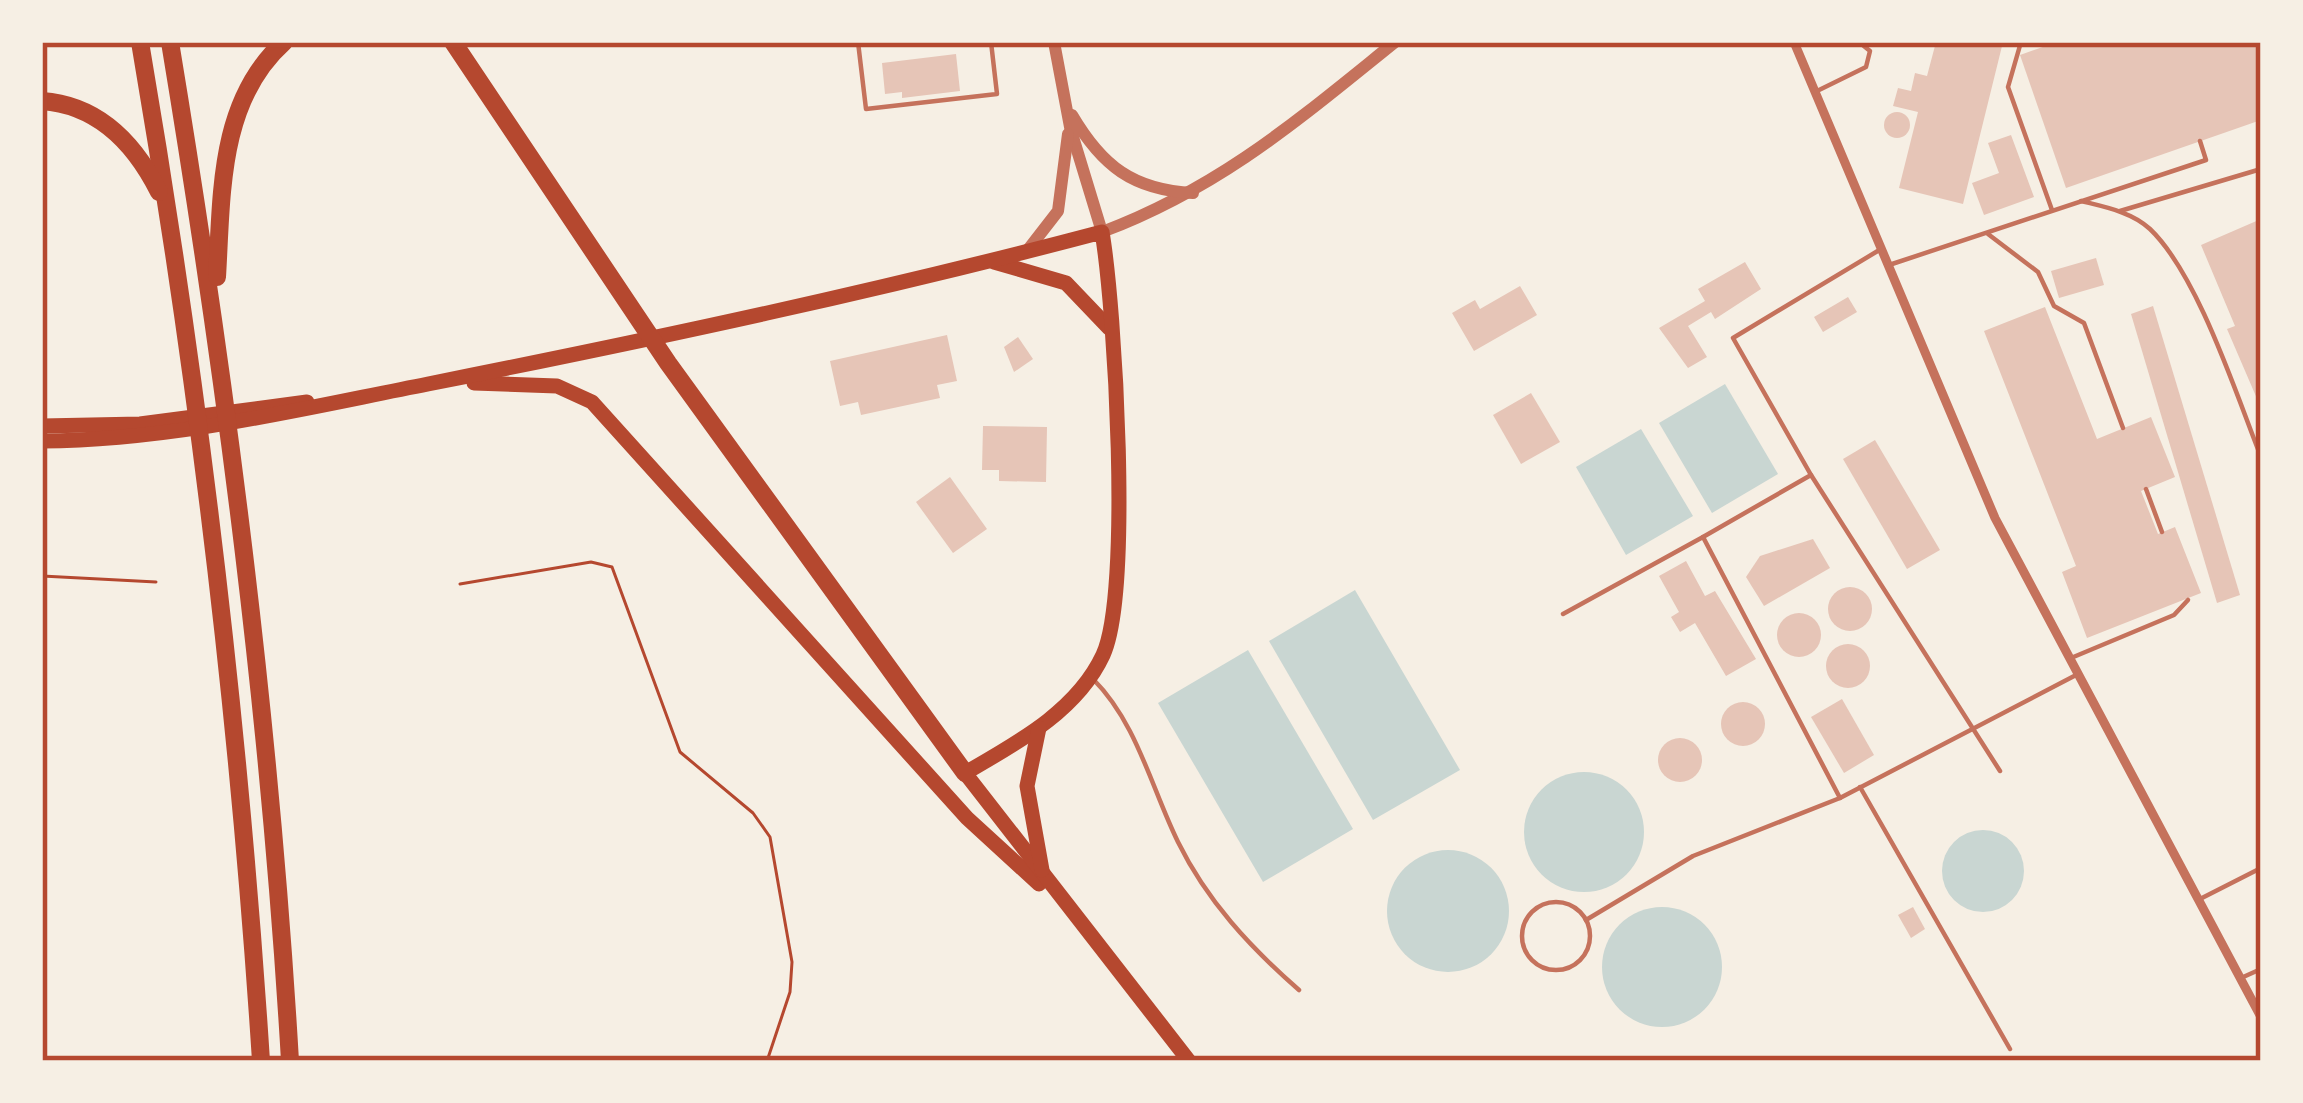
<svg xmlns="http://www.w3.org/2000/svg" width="2303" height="1103" font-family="Rubik,sans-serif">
<rect width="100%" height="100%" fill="#f6efe4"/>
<!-- water -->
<g fill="#c9d6d2">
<path d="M1725,384L1778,474L1712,513L1659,423Z"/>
<path d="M1641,429L1693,516L1626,555L1576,467Z"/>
<path d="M1355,590L1460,770L1373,820L1269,641Z"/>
<path d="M1248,650L1353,829L1263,882L1158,703Z"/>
<circle cx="1584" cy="832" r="60"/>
<circle cx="1983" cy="871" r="41"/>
<circle cx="1448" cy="911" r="61"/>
<circle cx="1662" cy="967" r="60"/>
</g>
<!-- building -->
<g fill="#e6c5b7">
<path d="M1936,42H2003L1963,204L1899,188L1918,112L1893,106L1898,88L1911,91L1915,73L1927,76Z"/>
<path d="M2057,42H2261V120L2066,188L2020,55Z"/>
<path d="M956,54L960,91L902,98V92L885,94L882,63Z"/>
<circle cx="1897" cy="125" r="13"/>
<path d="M2011,135L2034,197L1984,215L1972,183L1999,173L1988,143Z"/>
<path d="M2261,219V408L2227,329L2235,326L2201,245Z"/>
<path d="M2096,258L2104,285L2059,298L2051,271Z"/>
<path d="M1745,262L1761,289L1715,319L1711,312L1688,326L1707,357L1688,368L1659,328L1705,301L1698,289Z"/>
<path d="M1520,286L1537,315L1474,351L1452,313L1475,300L1480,309Z"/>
<path d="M1848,297L1857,312L1823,332L1814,317Z"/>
<path d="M2153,306L2240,595L2217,603L2131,314Z"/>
<path d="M2045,307L2097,439L2151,417L2175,477L2141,491L2158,534L2175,527L2201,593L2087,638L2062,572L2076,566L1984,331Z"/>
<path d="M947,335L957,381L937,385L940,398L861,415L858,402L840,406L830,361Z"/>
<path d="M1018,337L1033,359L1014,372L1004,347Z"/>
<path d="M1531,393L1560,442L1521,464L1493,415Z"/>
<path d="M983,426L1047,427L1046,482L999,481V470H982Z"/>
<path d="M1875,440L1940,550L1907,569L1843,459Z"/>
<path d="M950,477L987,529L953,553L916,502Z"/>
<path d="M1813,539L1830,568L1764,606L1746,577L1760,556Z"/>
<path d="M1686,561L1705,596L1715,591L1756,659L1726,676L1695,623L1680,632L1671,617L1679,612L1659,576Z"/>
<circle cx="1850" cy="609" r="22"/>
<circle cx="1799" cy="635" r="22"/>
<circle cx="1848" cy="666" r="22"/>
<path d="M1842,699L1874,755L1844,773L1811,717Z"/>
<circle cx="1743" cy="724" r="22"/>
<circle cx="1680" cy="760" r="22"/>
<path d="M1913,907L1925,929L1911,938L1898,915Z"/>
</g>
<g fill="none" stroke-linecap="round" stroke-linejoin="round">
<!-- path -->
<g stroke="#b5482f" stroke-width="3">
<path d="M42,576L156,582"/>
<path d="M460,584L591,562L612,567L680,752L753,813L770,837L792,962L790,992L767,1061"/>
</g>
<!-- service -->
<g stroke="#c5725c" stroke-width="4.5">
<path d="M858,42L866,109L997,94L991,42"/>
<path d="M2021,42L2008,87L2052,210"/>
<path d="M1817,91L1866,67L1870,51L1859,42"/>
<path d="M2081,201C2105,207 2132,212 2150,229C2198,275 2236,394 2261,457"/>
<path d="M2120,211L2261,169"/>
<path d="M1988,234L2038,272L2054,306L2084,323L2123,428"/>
<path d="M1889,265L2206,160L2200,141"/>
<path d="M1811,475L1733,338L1881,249"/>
<path d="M2146,489L2162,532"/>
<path d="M1703,537L1811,475L2000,771"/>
<path d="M1563,614L1703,537L1840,798"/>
<path d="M2071,658L2174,615L2188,600"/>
<path d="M1093,679C1137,723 1151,787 1178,842C1207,901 1250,947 1299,990"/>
<path d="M1860,787L2010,1049"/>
<path d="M2200,899L2261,868"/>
<circle cx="1556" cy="936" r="34"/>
<path d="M1586,920L1693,856L1840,798L2078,674"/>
<path d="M2241,978L2261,969"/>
</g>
<!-- minor -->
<path stroke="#c5725c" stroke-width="9" d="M1794,42L1995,518L2261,1017"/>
<!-- tertiary -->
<g stroke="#c5725c" stroke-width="12">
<path d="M1054,42L1070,127L1102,232C1221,187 1298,120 1395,42"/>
<path d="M1072,115C1102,166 1133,190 1193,193"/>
<path d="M1027,251L1058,211L1068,134"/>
</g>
<!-- primary -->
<g stroke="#b5482f" stroke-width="15">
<path d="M994,262L1066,283L1109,328"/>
<path d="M474,383L557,386L592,402L967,818L1039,884"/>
<path d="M42,426L140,424L307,402"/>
<path d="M42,441C174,440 300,409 428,384C654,339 879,291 1102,232C1115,308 1132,592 1103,655C1077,711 1017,743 965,773L1189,1061"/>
<path d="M1039,728L1027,786L1042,870"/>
</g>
<!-- motorway -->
<g stroke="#b5482f" stroke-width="18">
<path d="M140,42C198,380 239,719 261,1061"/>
<path d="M170,42C226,380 270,718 290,1061"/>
<path d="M453,42L668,363L965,773"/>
<path d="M42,101C98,105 135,144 159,192"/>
<path d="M217,277C222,195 218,101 284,42"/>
</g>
</g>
<!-- border -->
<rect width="2303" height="1103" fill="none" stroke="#f6efe4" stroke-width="90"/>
<rect x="45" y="45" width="2213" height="1013" fill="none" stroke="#b5482f" stroke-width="4.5"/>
</svg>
